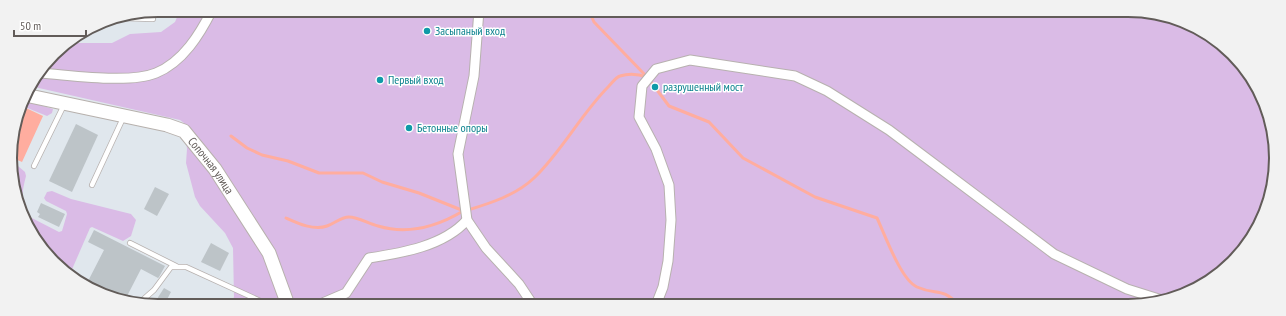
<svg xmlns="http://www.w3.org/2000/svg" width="1286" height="316" font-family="'PT Sans Narrow',sans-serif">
<rect width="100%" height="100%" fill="#e0e7ed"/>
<!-- green -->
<g fill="#dabbe6">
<path d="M180,10L1148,11L1202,30L1246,68L1271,120L1275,178L1261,224L1232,263L1193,291L1147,305H230L234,297L233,248L225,233L200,206L195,197L186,163L187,149L184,123L180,120L30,86L60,47L67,43H112L130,34L161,32L175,22Z"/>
<path d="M23,100L53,109L52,113L47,116L25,107L15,129Z"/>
<path d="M12,161L25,172L26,176C23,188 19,204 26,215L59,232L62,231L67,214L66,211L46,201L44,198L47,192L52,191L71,199L131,214L136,220L131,236L123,241L92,227L90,228L70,274L41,248L15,197Z"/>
</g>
<!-- water -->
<path fill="#ffad9f" d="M26,108L43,116L22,162L11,157C9,139 19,124 26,108Z"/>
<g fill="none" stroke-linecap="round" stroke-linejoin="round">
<!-- stream -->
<g stroke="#ffad9f" stroke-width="3">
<path d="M589,11L594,22L648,78L669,106L709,122L743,158L815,197L877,218C885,235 901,280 917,287C937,296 941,286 959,305"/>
<path d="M231,136L247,148L262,155L288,161L319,173H363L382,182L419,193L464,211"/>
<path d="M468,210C491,203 516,195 534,178C562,151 581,114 609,86C612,83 616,77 620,76C630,73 638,74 647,77"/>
<path d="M286,218C297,223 314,231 327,226C335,223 341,217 349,217C358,217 369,224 378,226C408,235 438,226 463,211"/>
</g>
</g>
<!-- building -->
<g fill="#bdc4c8">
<path d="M76,124L98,135L72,192L49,181Z"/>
<path d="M155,187L169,194L157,216L144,209Z"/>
<path d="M41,203L65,214L59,227L38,217L40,214L37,212Z"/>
<path d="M94,230L165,266L159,277L158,278L141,269L125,300L85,287L104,250L88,242Z"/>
<path d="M211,243L229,253L220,271L201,262Z"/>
<path d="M164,288L171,292L164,305H153Z"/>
</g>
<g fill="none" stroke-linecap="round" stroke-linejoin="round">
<defs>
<g id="lane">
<path d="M120,18L153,19"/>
<path d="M96,25H101L108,20"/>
<path d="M34,166L64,105"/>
<path d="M92,185L124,116"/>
<path d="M130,243L176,266"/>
<path d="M138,304L154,290L171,267H186L269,305"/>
</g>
<g id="street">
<path d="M479,10L474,76L458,154L467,220L486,248L519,284L533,305"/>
<path d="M40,73C71,75 129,84 156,73C183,62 200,34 212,10"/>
<path d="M318,305L346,293L369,258C402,253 444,246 467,220"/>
<path d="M656,305L663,287L668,261L671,220L669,185L656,149L639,117L642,86L656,69L690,60L795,76L827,91L889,130L1054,254L1127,289L1162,300"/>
</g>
<g id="secondary">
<path id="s1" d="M25,95L167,125L184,131L215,169L269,253L288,305"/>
</g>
</defs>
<!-- lane casing -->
<use href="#lane" stroke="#b7b1af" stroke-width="6"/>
<!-- street casing -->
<use href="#street" stroke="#b7b1af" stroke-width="11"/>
<!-- secondary casing -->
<use href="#secondary" stroke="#b7b1ad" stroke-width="15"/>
<!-- lane -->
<use href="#lane" stroke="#fff" stroke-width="4.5"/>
<!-- street -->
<use href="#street" stroke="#fff" stroke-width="9"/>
<!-- secondary -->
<use href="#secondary" stroke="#fff" stroke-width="13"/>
</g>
<!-- markers -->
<g fill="#0f9aa8" stroke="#fff" stroke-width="1.5">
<circle cx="427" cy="31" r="4"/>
<circle cx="380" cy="80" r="4"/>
<circle cx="655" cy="87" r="4"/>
<circle cx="409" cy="128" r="4"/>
</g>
<g text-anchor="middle" stroke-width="3" stroke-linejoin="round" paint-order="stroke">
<!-- culture labels -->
<g font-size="12" fill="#0d838f" stroke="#fff" text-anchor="start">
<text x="435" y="35">Засыпаный вход</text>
<text x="388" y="84">Первый вход</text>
<text x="663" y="91">разрушенный мост</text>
<text x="417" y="132">Бетонные опоры</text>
</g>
<!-- street labels -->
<g font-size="12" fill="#625c59" stroke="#fff">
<text dy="4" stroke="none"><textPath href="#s1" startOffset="207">Сопочная улица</textPath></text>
</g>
</g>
<!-- crop -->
<path d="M0 0H1286V316H0ZM158 17H1128A141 141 0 0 1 1269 158V158A141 141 0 0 1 1128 299H158A141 141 0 0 1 17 158V158A141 141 0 0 1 158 17Z" fill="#f2f2f2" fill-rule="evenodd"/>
<path fill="none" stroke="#625c59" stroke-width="2" d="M158 17H1128A141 141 0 0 1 1269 158V158A141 141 0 0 1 1128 299H158A141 141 0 0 1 17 158V158A141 141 0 0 1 158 17Z"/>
<!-- scale -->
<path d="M14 30v6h72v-6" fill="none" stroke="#625c59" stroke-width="2"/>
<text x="20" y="30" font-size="12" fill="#625c59" stroke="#ffffff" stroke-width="3" paint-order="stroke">50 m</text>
</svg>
